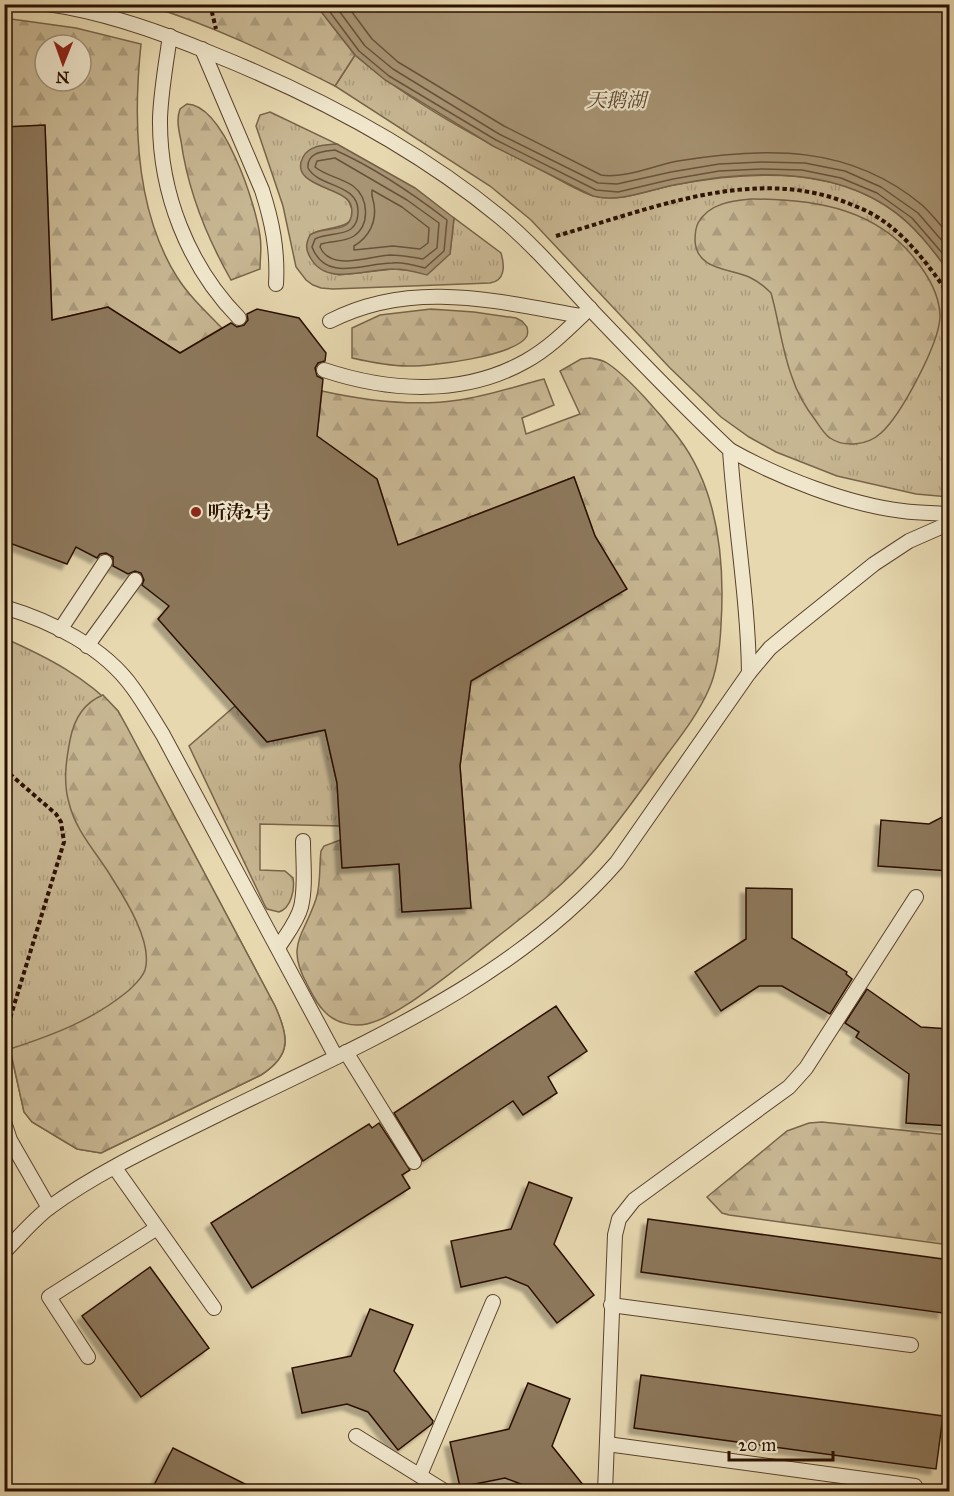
<svg xmlns="http://www.w3.org/2000/svg" width="954" height="1496" font-family="'IM FELL Great Primer','Noto Serif SC',serif">
<defs>
<pattern id="grass-tufts" width="24" height="20" patternUnits="userSpaceOnUse" patternTransform="scale(1.5)"><rect width="24" height="20" fill="#c7b692"/><path d="M3 7l-1-3M5 7V3M7 7l1-3M15 17l-1-3M17 17v-4M19 17l1-3" fill="none" stroke="#ab9b7c"/></pattern>
<pattern id="forest-firs" width="22" height="20" patternUnits="userSpaceOnUse" patternTransform="scale(1.5)"><rect width="22" height="20" fill="#c7b692"/><path d="M5 1l3.5 6h-7zM16 11l3.5 6h-7z" fill="#ab9b7c"/></pattern>
<filter id="shadow"><feDropShadow dx="-5.5" dy="5.5" stdDeviation="1.5" flood-color="#0004"/></filter>
</defs>
<rect width="100%" height="100%" fill="#e7d8b0"/>
<filter id="stains"><feTurbulence type="fractalNoise" baseFrequency=".00333" numOctaves="4"/><feColorMatrix values="0 0 0 0 .2 0 0 0 0 .09 0 0 0 0 .02 0 0 0 .5 -.17"/></filter>
<radialGradient id="worn" r=".72"><stop offset=".6" stop-color="#630" stop-opacity="0"/><stop offset="1" stop-color="#630" stop-opacity=".3"/></radialGradient>
<!-- grass -->
<g fill="url(#grass-tufts)" stroke="#796449" stroke-width="1.5">
<path d="M355,55C411,103 479,139 545,172C559,179 579,192 594,196C620,203 649,190 674,185C753,170 845,165 908,223C923,237 937,255 949,272V497L916,494L837,476L776,452L749,437L721,417L670,368L531,220L490,186L335,86Z"/>
<path d="M270,112L337,144L316,147L302,170C311,190 343,187 350,204C363,232 323,225 310,235L325,271L339,275L393,269L415,271L450,254L454,218L501,253C505,266 505,281 490,283L333,289L321,288L313,285L306,280L296,267L283,206L256,126L260,115Z"/>
<path d="M4,638C47,657 86,677 118,711L275,1006C289,1037 292,1055 261,1075L101,1153L77,1149L32,1122L24,1112L10,1049L5,1035Z"/>
<path d="M235,706L267,742L325,730L337,783L340,826L260,824V870L285,871L293,878C295,890 291,908 279,912L267,909L265,906L189,746Z"/>
</g>
<!-- forest -->
<g fill="url(#forest-firs)" stroke="#796449" stroke-width="1.5" fill-rule="evenodd">
<path d="M146,5H316L355,55L335,86C273,55 212,25 146,5Z"/>
<path d="M4,18L76,28L141,44C133,120 135,210 177,277C189,296 206,312 222,328L180,353L108,307L52,320L45,126L5,127ZM45,45H81V81H45Z"/>
<path d="M187,104C224,105 256,205 260,236C262,247 260,258 260,269L231,280C206,236 188,192 181,141C179,131 176,120 180,109Z"/>
<path d="M752,199C817,199 881,209 921,267C931,281 940,298 940,317C939,344 901,415 881,433C868,445 845,448 830,438C825,435 820,427 816,421C806,408 797,393 792,377C782,351 779,321 771,293C764,286 758,281 749,277C728,268 697,270 695,241C695,234 695,229 698,223C709,203 732,201 752,199Z"/>
<path d="M431,309L474,312L516,318L522,321L527,327C528,331 528,333 527,336C516,356 429,367 407,366C388,366 370,362 352,358V328L380,315Z"/>
<path d="M590,358C597,359 604,360 610,365C631,380 662,416 678,437C718,489 725,561 721,625C720,646 718,669 709,689C696,719 674,744 655,771C635,799 615,827 592,853C556,894 510,926 468,960C442,979 397,1017 367,1024C353,1027 336,1023 326,1013C318,1006 313,996 308,986C285,945 303,938 316,899C321,884 319,867 321,851L324,846L340,840L343,868L399,864L402,912L471,908L460,766L471,681L626,589L595,536L574,477L398,545L377,479L317,436L322,391C367,401 413,407 459,400C488,396 516,386 544,379L554,405L522,418L526,434L580,414L560,371L581,359Z"/>
<path d="M103,695L118,711L127,727L275,1006C289,1037 292,1055 261,1075L101,1153L77,1149L32,1122L24,1112L10,1049C53,1035 93,1020 128,991C134,985 142,979 145,970C153,943 126,900 112,878C97,853 76,832 69,803C63,782 66,761 70,740C74,719 83,703 103,695Z"/>
<path d="M822,1122L949,1135V1245L729,1215L722,1213L707,1197L787,1131L809,1123Z"/>
</g>
<!-- water -->
<g fill="#a79474" stroke="#756046" stroke-width="1.5">
<path d="M316,5H949V272C937,255 923,237 908,223C845,165 752,169 674,185C648,190 620,203 593,196L493,146L385,80L355,55Z"/>
<path d="M337,144L415,188L454,218L450,254L427,275C416,272 406,269 394,269C368,268 326,288 310,257C305,249 306,243 310,235C320,227 341,232 349,222C353,216 353,206 348,200C337,187 289,184 303,157C309,145 325,145 337,144Z"/>
</g>
<g fill="none" stroke-linecap="round" stroke-linejoin="round">
<!-- shore -->
<g stroke="#69523a" stroke-width="1.5">
<path d="M324,4L359,51L389,76L496,140L596,190L618,192L673,179L719,171L761,169L802,170L841,178L877,193L912,218L950,262"/>
<path d="M334,4L365,46L393,69L499,134L598,183L617,184L671,172L719,164L762,162L805,163L845,171L881,187L918,213L950,250"/>
<path d="M346,4L372,39L398,62L504,126L601,175C623,179 656,165 678,161C766,147 849,144 922,205C932,214 941,226 950,236"/>
<path d="M335,150C375,168 412,193 447,220L444,251L425,268C414,265 403,262 392,263C364,263 326,283 312,247L315,239C325,233 341,236 351,229C356,225 358,218 358,212C359,183 319,188 308,168C307,152 322,152 335,150Z"/>
<path d="M335,158L407,200L439,223L437,248L423,259C412,257 401,255 390,255C370,256 331,272 320,247L321,244C331,241 345,242 354,236C370,225 369,198 353,186C342,178 326,176 315,167L317,161Z"/>
<path d="M372,190L402,207L429,228L428,243L420,249L393,246L354,250V246C369,237 377,222 374,204C373,199 371,196 372,190Z"/>
</g>
</g>
<!-- building -->
<g fill="#8d785c" stroke="#2b1100" stroke-width="1.5" filter="url(#shadow)">
<path d="M45,125L52,320L108,307L180,353L231,323L237,327L244,325L248,320L247,314L257,309L299,318L326,353L325,361L318,363L315,368L317,376L323,379L317,436L377,479L398,545L574,477L595,536L627,589L471,681L460,766L471,908L402,912L399,864L342,868L337,783L325,730L267,742L158,619L169,606L142,585L144,580L141,573L135,571L128,574L113,566V557L106,553L100,554L97,558L76,547L67,564L4,541V127Z"/>
<path d="M950,813V871L878,866L881,820L929,824Z"/>
<path d="M746,888L792,889V938L847,972L846,974L852,979L830,1014L782,986H759L721,1011L695,972L746,939Z"/>
<path d="M867,989L921,1027L950,1029V1126L906,1123L909,1074L856,1037L859,1032L845,1023Z"/>
<path d="M556,1006L587,1051L548,1077L557,1093L523,1115L513,1101L423,1161L394,1113Z"/>
<path d="M379,1123L410,1170L402,1175L410,1188L252,1288L211,1223L369,1124L372,1128Z"/>
<path d="M529,1182L572,1198L554,1244L594,1295L557,1323L528,1286L506,1277L461,1287L451,1241L511,1229Z"/>
<path d="M648,1219L950,1260L943,1313L641,1272Z"/>
<path d="M150,1267L209,1348L141,1397L82,1316Z"/>
<path d="M370,1309L413,1325L394,1371L433,1421L432,1424L398,1450L368,1412L347,1404L302,1413L292,1368L351,1356Z"/>
<path d="M641,1375L943,1416L936,1469L634,1428Z"/>
<path d="M528,1383L570,1399L552,1446L588,1491H531L526,1486L505,1478L460,1487L450,1442L509,1429Z"/>
<path d="M173,1448L259,1491H151Z"/>
</g>
<g fill="none" stroke-linecap="round" stroke-linejoin="round">
<defs>
<g id="lane">
<path d="M48,4C105,12 161,32 213,54C315,95 415,147 500,217C535,246 565,282 596,315C640,361 684,407 730,450C735,525 748,599 749,673"/>
<path d="M170,36C166,63 161,91 160,118C159,192 188,266 239,318"/>
<path d="M202,49L262,190C272,221 278,250 276,284"/>
<path d="M330,321C412,279 495,301 581,316"/>
<path d="M324,370C390,392 464,396 526,361C550,348 570,327 590,308"/>
<path d="M730,450C778,477 849,505 903,511C919,513 934,513 950,514"/>
<path d="M4,607C51,621 104,647 133,688C144,703 153,719 163,735L336,1057"/>
<path d="M60,630L105,562"/>
<path d="M87,646L135,580"/>
<path d="M278,948C286,935 297,922 301,907C306,886 303,862 303,841"/>
<path d="M346,1052L414,1162"/>
<path d="M4,1122L10,1140L49,1208"/>
<path d="M115,1168L214,1308"/>
<path d="M4,1252C19,1237 33,1220 50,1207C101,1170 161,1143 217,1115C357,1046 513,982 617,862L749,673L770,648L793,629L874,564L909,541L950,523"/>
<path d="M611,1305L911,1345"/>
<path d="M88,1357L49,1297L157,1228"/>
<path d="M356,1436L446,1492"/>
<path d="M607,1444L915,1486"/>
<path d="M420,1475L493,1302"/>
<path d="M605,1492L615,1235L619,1219L634,1200L789,1087L806,1068L916,897"/>
</g>
</defs>
<!-- lane casing -->
<use href="#lane" stroke="#5a432c" stroke-width="16"/>
<!-- path -->
<g stroke="#2b1100" stroke-width="4" stroke-dasharray="4.5 3" stroke-linecap="butt">
<path d="M210,4L216,29"/>
<path d="M556,236C649,210 754,164 850,204C860,208 870,212 879,218C909,238 929,266 950,296"/>
<path d="M4,769L56,814L61,822L64,842L4,1038"/>
</g>
<!-- lane -->
<use href="#lane" stroke="#efe6cc" stroke-width="14"/>
</g>
<!-- markers -->
<circle fill="#8f2418" stroke="#efe6cc" stroke-width="2" cx="196" cy="512" r="6"/>
<g text-anchor="middle" stroke-width="4.5" stroke-linejoin="round" paint-order="stroke">
<!-- poi labels -->
<g font-size="18" font-weight="bold" fill="#2b1100" stroke="#efe6cc" text-anchor="start">
<text x="208" y="518">听涛2号</text>
</g>
<!-- water labels -->
<g font-size="20" font-style="italic" fill="#5d452e" stroke="#efe6cc">
<text x="616" y="107">天鹅湖</text>
</g>
</g>
<!-- margin -->
<rect width="954" height="1496" fill="none" stroke="#e7d8b0" stroke-width="24"/>
<rect x="6" y="6" width="942" height="1484" fill="none" stroke="#2b1100" stroke-width="3"/>
<rect x="12" y="12" width="930" height="1472" fill="none" stroke="#2b1100" stroke-width="1.5"/>
<!-- north arrow -->
<g transform="translate(63 63) rotate(181)"><circle r="28" fill="#efe6cc" stroke="#a1917a" stroke-width="1.5"/>
<path d="M0-4.5L10 22L0 15L-10 22Z" fill="#8f2418"/>
<text y="-9" font-size="16" font-weight="bold" text-anchor="middle" fill="#2b1100">N</text>
</g>
<!-- scale -->
<path d="M729 1451v9h104v-9" fill="none" stroke="#2b1100" stroke-width="3"/>
<text x="738" y="1451" font-size="18" fill="#2b1100" stroke="#efe6cc" stroke-width="4.5" paint-order="stroke">20 m</text>
<rect width="100%" height="100%" filter="url(#stains)"/>
<rect width="100%" height="100%" fill="url(#worn)"/>
</svg>
